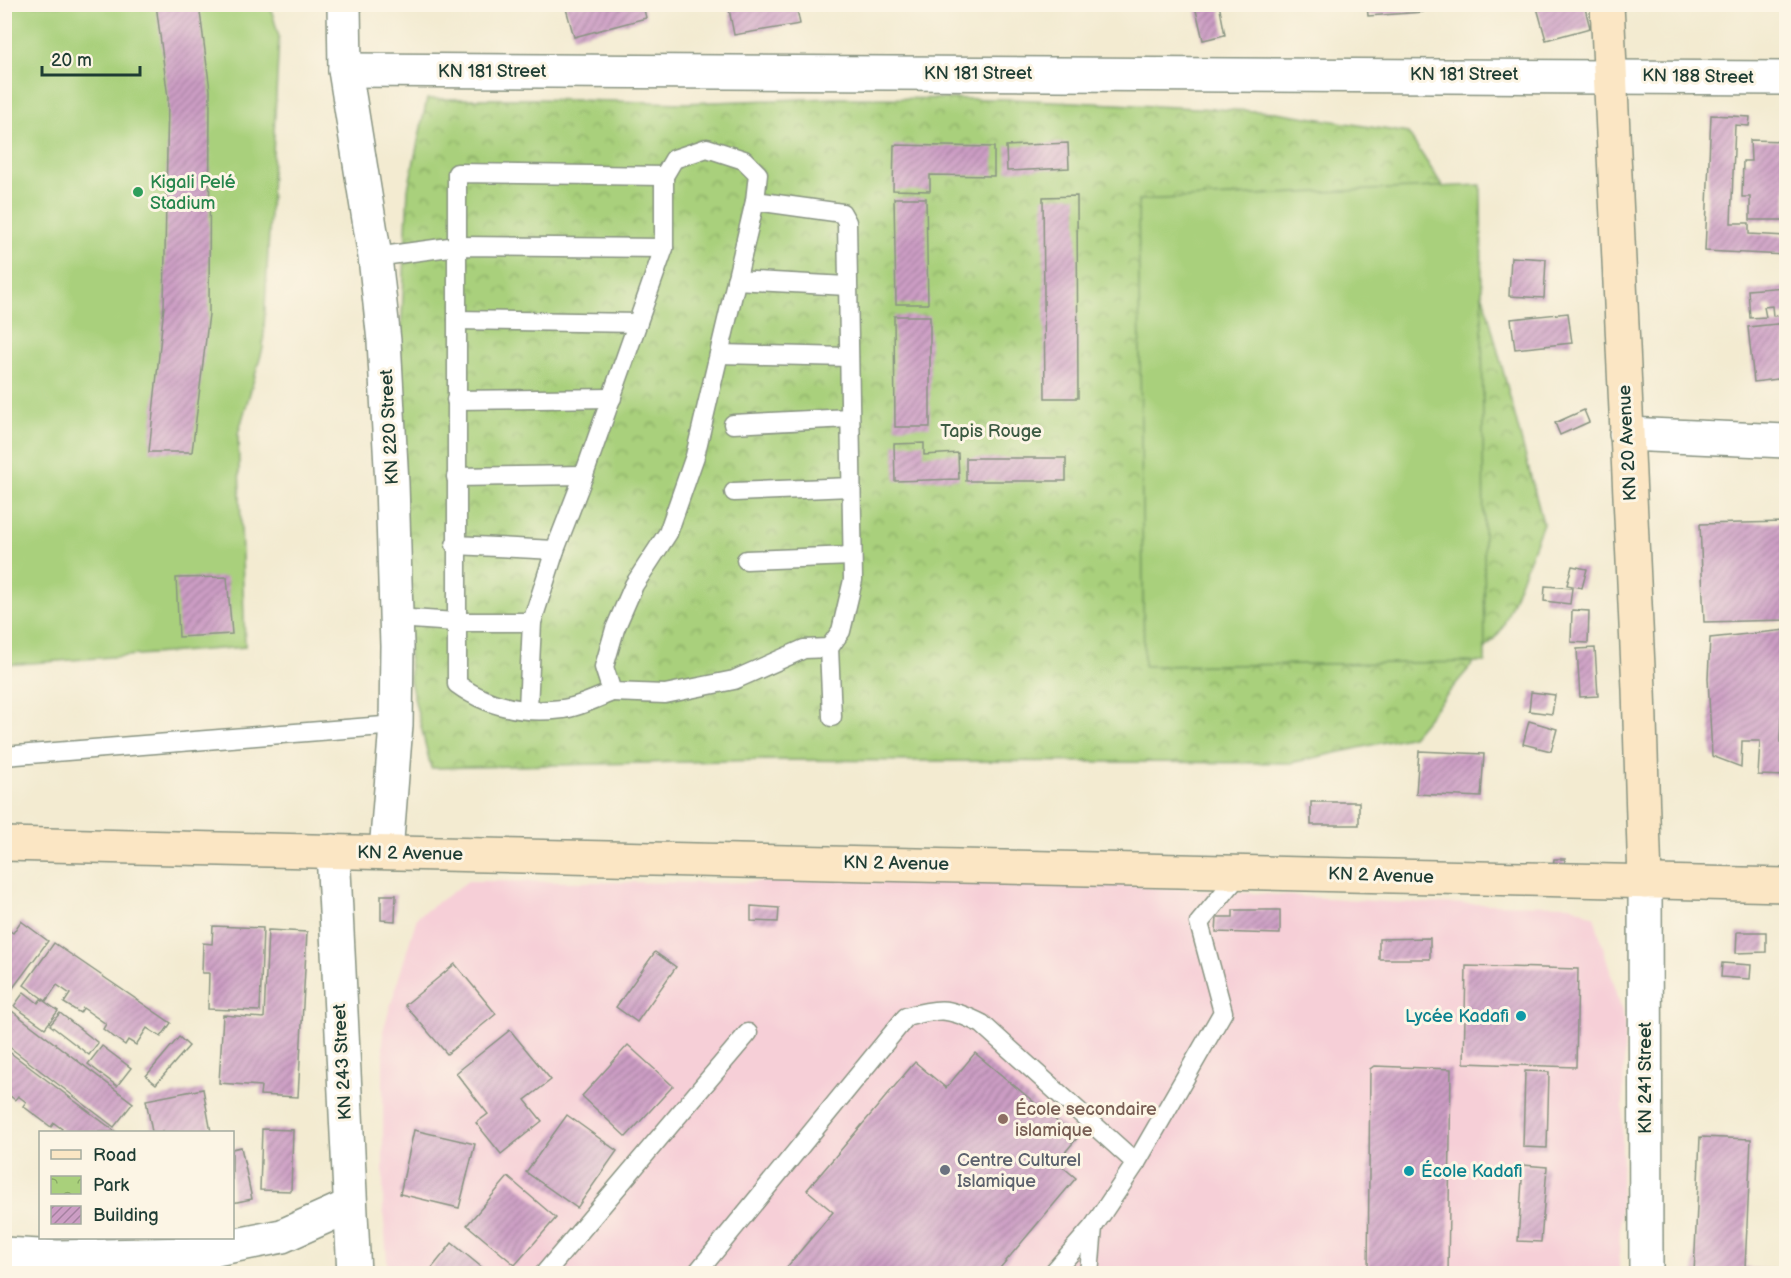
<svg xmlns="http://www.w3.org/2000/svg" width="1791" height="1278" font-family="'Balsamiq Sans',sans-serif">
<defs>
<pattern id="park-crowns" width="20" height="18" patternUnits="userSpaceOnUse" patternTransform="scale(1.5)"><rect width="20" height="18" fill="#a9d07b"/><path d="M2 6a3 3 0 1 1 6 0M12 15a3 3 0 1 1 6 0" fill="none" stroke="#89aa66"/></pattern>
<pattern id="building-hatch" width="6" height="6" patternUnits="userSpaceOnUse" patternTransform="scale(1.5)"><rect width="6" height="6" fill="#cc9dc4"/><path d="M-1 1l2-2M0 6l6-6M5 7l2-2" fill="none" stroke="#a581a0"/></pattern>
</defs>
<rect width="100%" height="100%" fill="#fcf5e5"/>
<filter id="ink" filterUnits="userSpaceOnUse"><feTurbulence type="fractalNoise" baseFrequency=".0167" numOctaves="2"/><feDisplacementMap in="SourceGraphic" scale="12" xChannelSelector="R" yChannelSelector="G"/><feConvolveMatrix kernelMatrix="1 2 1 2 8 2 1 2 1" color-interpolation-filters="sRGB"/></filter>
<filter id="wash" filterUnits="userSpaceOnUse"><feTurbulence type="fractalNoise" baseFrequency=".008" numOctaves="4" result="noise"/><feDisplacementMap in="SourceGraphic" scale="24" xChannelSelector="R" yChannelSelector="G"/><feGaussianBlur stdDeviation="1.35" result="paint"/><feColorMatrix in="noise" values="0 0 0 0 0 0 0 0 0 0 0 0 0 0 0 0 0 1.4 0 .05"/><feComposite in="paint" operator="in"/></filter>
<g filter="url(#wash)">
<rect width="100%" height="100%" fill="#f3ebd1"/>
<!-- built -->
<path fill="#f6cfd7" d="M991,876L1404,903L1570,905L1594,916L1625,1021L1619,1273H388L383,1208V1031L417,917L468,881L711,883Z"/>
<!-- park -->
<path fill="url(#park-crowns)" stroke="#648658" stroke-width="1.5" d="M835,98L1012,99L1276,112L1408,133L1451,199L1485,302L1543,523L1502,629L1412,736L1291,763L766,760L431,768L410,681L400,360L408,189L427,99H536L683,103Z"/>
<!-- pitch -->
<g fill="#a9d07b" stroke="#648658" stroke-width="1.5">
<path d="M5,5H270L279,37L263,348L238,434L245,647L5,665Z"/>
<path d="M1481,185L1485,662L1144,666L1138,200Z"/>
</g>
<g id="blocks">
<!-- building -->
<g fill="url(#building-hatch)">
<path d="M156,4H199L210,90L209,314L192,452H149L164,306L168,98Z"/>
<path d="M728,4H796L800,24L734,35Z"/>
<path d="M1204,4H1219L1225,35L1203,40L1195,6Z"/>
<path d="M1367,4H1422L1423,12L1368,16Z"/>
<path d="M1536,4H1584L1590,28L1546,40Z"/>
<path d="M565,5H643L646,18L574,37Z"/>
<path d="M1711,115L1750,117L1749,126L1735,125L1731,223H1749V234L1786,236V255L1705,251Z"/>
<path d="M1750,140L1786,141V220H1750V197H1742L1743,161H1751Z"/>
<path d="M1068,143L1069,168L1007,171L1006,146Z"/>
<path d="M894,145L994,147V176L930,175V191L893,190Z"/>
<path d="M1077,196L1078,398H1045L1043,197Z"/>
<path d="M894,198H926L928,304H896Z"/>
<path d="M1511,257L1546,259L1544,298L1509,296Z"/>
<path d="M1785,287L1786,315L1773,316L1772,306L1764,307L1766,317L1750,318L1748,290Z"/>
<path d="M1568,313L1572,343L1515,349L1511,319Z"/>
<path d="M894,316H930V427H895Z"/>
<path d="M1786,323V378L1754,382L1748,327Z"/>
<path d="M1584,410L1589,422L1560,435L1555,423Z"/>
<path d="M924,443V455L958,453L959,479L895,481L894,444Z"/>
<rect x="966" y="458" width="100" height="23"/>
<path d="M1785,522L1786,620L1704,622L1700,524Z"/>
<path d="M1572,566L1587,569L1582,588L1567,585Z"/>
<path d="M227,577L232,634L179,637L176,578Z"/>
<path d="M1545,586L1572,588L1570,604L1544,601Z"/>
<path d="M1572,610L1589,611L1588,643L1571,642Z"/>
<path d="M1786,630V716L1781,717L1780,742H1786V776L1758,775L1760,741H1742L1741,767L1712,756L1708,678L1710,638Z"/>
<path d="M1595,648L1598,696L1580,697L1577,649Z"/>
<path d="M1531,692L1555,695L1552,714L1529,711Z"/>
<path d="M1529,721L1557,729L1551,751L1523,744Z"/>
<path d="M1419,751L1484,754L1481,797L1416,794Z"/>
<rect x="1311" y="802" width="48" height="23"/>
<path d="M1554,859H1565L1564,869L1553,868Z"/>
<path d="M381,895H396L395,921L381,920Z"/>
<path d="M751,906L779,908L778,922L751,921Z"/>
<path d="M1233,910H1280V934L1216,932L1217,917H1233Z"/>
<path d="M21,921L48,941L4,1000V927L13,933Z"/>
<path d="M213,926L263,928L260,1011L208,1009L209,973H202L203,943L212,944Z"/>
<path d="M268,930L307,932L298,1097L260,1095L261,1086L219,1083L223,1015L264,1018Z"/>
<path d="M1737,932H1766V952L1736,953Z"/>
<path d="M1430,938V959H1379V939Z"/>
<path d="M54,943L171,1023L161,1037L147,1028L136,1045L128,1040L125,1045L103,1029L106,1024L83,1008L80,1013L64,1003L70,994L57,985L46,1001L24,985Z"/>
<path d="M655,952L676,967L637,1022L616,1007Z"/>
<path d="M1722,963L1751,965L1750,979L1721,977Z"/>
<path d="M455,964L496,1014L447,1054L405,1005Z"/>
<path d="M1466,966L1578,969L1576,1067L1464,1063Z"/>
<path d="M24,992L38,1003L41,999L58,1011L45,1028L14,1006Z"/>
<path d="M8,1008L133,1103L114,1127L4,1043V1012Z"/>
<path d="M60,1013L98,1043L89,1055L50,1025Z"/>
<path d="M510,1030L551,1080L525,1100L542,1121L501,1154L476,1123L488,1114L456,1073Z"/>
<path d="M179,1037L189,1046L156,1084L146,1076Z"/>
<path d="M628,1045L673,1086L626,1137L582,1096Z"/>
<path d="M102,1046L131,1068L117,1086L88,1064Z"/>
<path d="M4,1048L116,1132H60L62,1129L54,1123L51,1127L23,1106L26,1102L18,1096L15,1100L4,1091Z"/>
<path d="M975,1053L1077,1138L1057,1162L1076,1178L995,1274H781L833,1212L807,1190L915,1062L946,1088Z"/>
<path d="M1374,1066L1451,1069L1448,1274H1368L1370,1069Z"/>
<path d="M1525,1071L1549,1072L1547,1148L1523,1147Z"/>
<path d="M203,1089L211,1132H152L146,1100Z"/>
<path d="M567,1115L617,1151L577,1208L526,1172Z"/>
<path d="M262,1129L293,1130L291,1191L260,1190Z"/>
<path d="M414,1130L475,1144L459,1208L400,1194Z"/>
<path d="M1700,1137L1751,1139L1745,1268L1786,1270V1274H1694Z"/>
<path d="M241,1147L252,1199L232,1203V1149Z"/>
<path d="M1523,1165L1547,1167L1541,1242L1518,1241Z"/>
<path d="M508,1177L556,1218L515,1265L467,1225Z"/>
<path d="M452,1243L490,1274H427Z"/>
</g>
</g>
</g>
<g filter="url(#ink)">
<use href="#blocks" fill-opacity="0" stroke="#899482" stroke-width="1.5"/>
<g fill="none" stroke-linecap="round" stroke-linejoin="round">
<defs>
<g id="lane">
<path d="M755,201L842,213L847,222L853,580L841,631L829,648"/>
<path d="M375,257L457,246V173L664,176L674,159L707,148L744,160L758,174L755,201L695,456L668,533L634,585L615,629L604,667L612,692L665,694L734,680L804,649L829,648L832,717"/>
<path d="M736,280L847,286"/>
<path d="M457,320L638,323"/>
<path d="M719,354L849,357"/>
<path d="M456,400L612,398"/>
<path d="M733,424L849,418"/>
<path d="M456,477L584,475"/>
<path d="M734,492L851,487"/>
<path d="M455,545L555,550"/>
<path d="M746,560L852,556"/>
<path d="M397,618L455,622H532"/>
<path d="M612,692C597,698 579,707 563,709C524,714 488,707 457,684V246L664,248"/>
<path d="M528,709L532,622L555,550L584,475L664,248V176"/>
<path d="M4,756L396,725"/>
<path d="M544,1274L748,1033"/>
<path d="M696,1274L906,1017C941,1007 950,1008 982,1024L1136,1163"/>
<path d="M1052,1274L1093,1227L1136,1163L1223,1012L1199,923L1243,870"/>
<path d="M1089,1274L1093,1227"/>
</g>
<g id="street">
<path d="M344,4L345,70L375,257L384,341L392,484L397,646L396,725L386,852"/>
<path d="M345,70L1786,78"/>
<path d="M1626,434L1786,441"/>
<path d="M333,851L354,1274"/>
<path d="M1645,882L1646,1274"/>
<path d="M4,1254L57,1257L191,1254L282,1236L349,1206"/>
</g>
<g id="secondary">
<path d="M1607,4L1639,689L1645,882"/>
<path d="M4,844L1786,885"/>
</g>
</defs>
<!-- lane casing -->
<use href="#lane" stroke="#899482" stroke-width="21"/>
<!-- street casing -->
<use href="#street" stroke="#899482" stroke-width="36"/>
<!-- secondary casing -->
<use href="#secondary" stroke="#899482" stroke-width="36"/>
<!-- lane -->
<use href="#lane" stroke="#fff" stroke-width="18"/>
<!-- street -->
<use href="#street" stroke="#fff" stroke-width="33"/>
<!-- secondary -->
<use href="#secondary" stroke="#fbe6c4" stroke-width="33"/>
</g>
</g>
<!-- markers -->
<circle fill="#2e9e5b" stroke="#fcf5e5" stroke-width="2" cx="138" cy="192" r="6"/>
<g fill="#0f9aa8" stroke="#fcf5e5" stroke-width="2">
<circle cx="1521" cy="1016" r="6"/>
<circle cx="1409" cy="1171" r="6"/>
</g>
<circle fill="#8d6e63" stroke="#fcf5e5" stroke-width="2" cx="1003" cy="1119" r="6"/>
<circle fill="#6b7280" stroke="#fcf5e5" stroke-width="2" cx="945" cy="1170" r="6"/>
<g text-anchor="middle" stroke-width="6" stroke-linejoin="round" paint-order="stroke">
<!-- street labels -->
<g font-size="18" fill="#1f3d34" stroke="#fcf5e5">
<text x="492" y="77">KN 181 Street</text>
<text x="978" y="79">KN 181 Street</text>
<text x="1464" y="80">KN 181 Street</text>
<text transform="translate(1698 76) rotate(1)" y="6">KN 188 Street</text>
<text transform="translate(389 427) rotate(-93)" y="6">KN 220 Street</text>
<text transform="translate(1627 443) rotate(-93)" y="6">KN 20 Avenue</text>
<text transform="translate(410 853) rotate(1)" y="6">KN 2 Avenue</text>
<text transform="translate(896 863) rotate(1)" y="6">KN 2 Avenue</text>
<text transform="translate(1381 875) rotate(2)" y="6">KN 2 Avenue</text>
<text transform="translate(342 1062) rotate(-93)" y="6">KN 243 Street</text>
<text transform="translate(1645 1078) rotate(-90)" y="6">KN 241 Street</text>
</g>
<!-- leisure labels -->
<g font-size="18" fill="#27864d" stroke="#fcf5e5" text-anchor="start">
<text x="150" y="188">Kigali Pelé<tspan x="150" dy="21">Stadium</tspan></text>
</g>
<!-- park labels -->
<g font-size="18" fill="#3b5a42" stroke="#fcf5e5">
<text x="991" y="437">Tapis Rouge</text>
</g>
<!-- culture labels -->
<g font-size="18" fill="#0d838f" stroke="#fcf5e5" text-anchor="end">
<text x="1509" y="1022">Lycée Kadafi</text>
<text x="1421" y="1177" text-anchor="start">École Kadafi</text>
</g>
<!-- education labels -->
<g font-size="18" fill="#785e54" stroke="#fcf5e5" text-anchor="start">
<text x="1015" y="1115">École secondaire<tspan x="1015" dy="21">islamique</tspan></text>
</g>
<!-- worship labels -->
<g font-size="18" fill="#5b616d" stroke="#fcf5e5" text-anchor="start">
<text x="957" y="1166">Centre Culturel<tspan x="957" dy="21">Islamique</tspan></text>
</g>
</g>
<!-- margin -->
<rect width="1791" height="1278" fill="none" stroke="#fcf5e5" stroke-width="24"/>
<!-- legend -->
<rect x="39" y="1131" width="195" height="108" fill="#fcf5e5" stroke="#a4ab9e" stroke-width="1.5"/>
<rect x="51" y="1150" width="30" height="9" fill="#fbe6c4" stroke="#a4ab9e" stroke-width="1.5"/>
<text x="93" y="1161" font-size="18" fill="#1f3d34">Road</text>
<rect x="51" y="1176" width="30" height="18" fill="url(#park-crowns)" stroke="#a4ab9e" stroke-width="1.5"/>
<text x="93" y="1191" font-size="18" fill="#1f3d34">Park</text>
<rect x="51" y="1206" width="30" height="18" fill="url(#building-hatch)" stroke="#a4ab9e" stroke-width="1.5"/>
<text x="93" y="1221" font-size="18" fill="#1f3d34">Building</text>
<!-- scale -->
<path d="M42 66v9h98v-9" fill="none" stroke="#1f3d34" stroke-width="3"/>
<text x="51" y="66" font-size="18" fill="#1f3d34" stroke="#fcf5e5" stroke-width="4.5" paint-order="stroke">20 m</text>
</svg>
